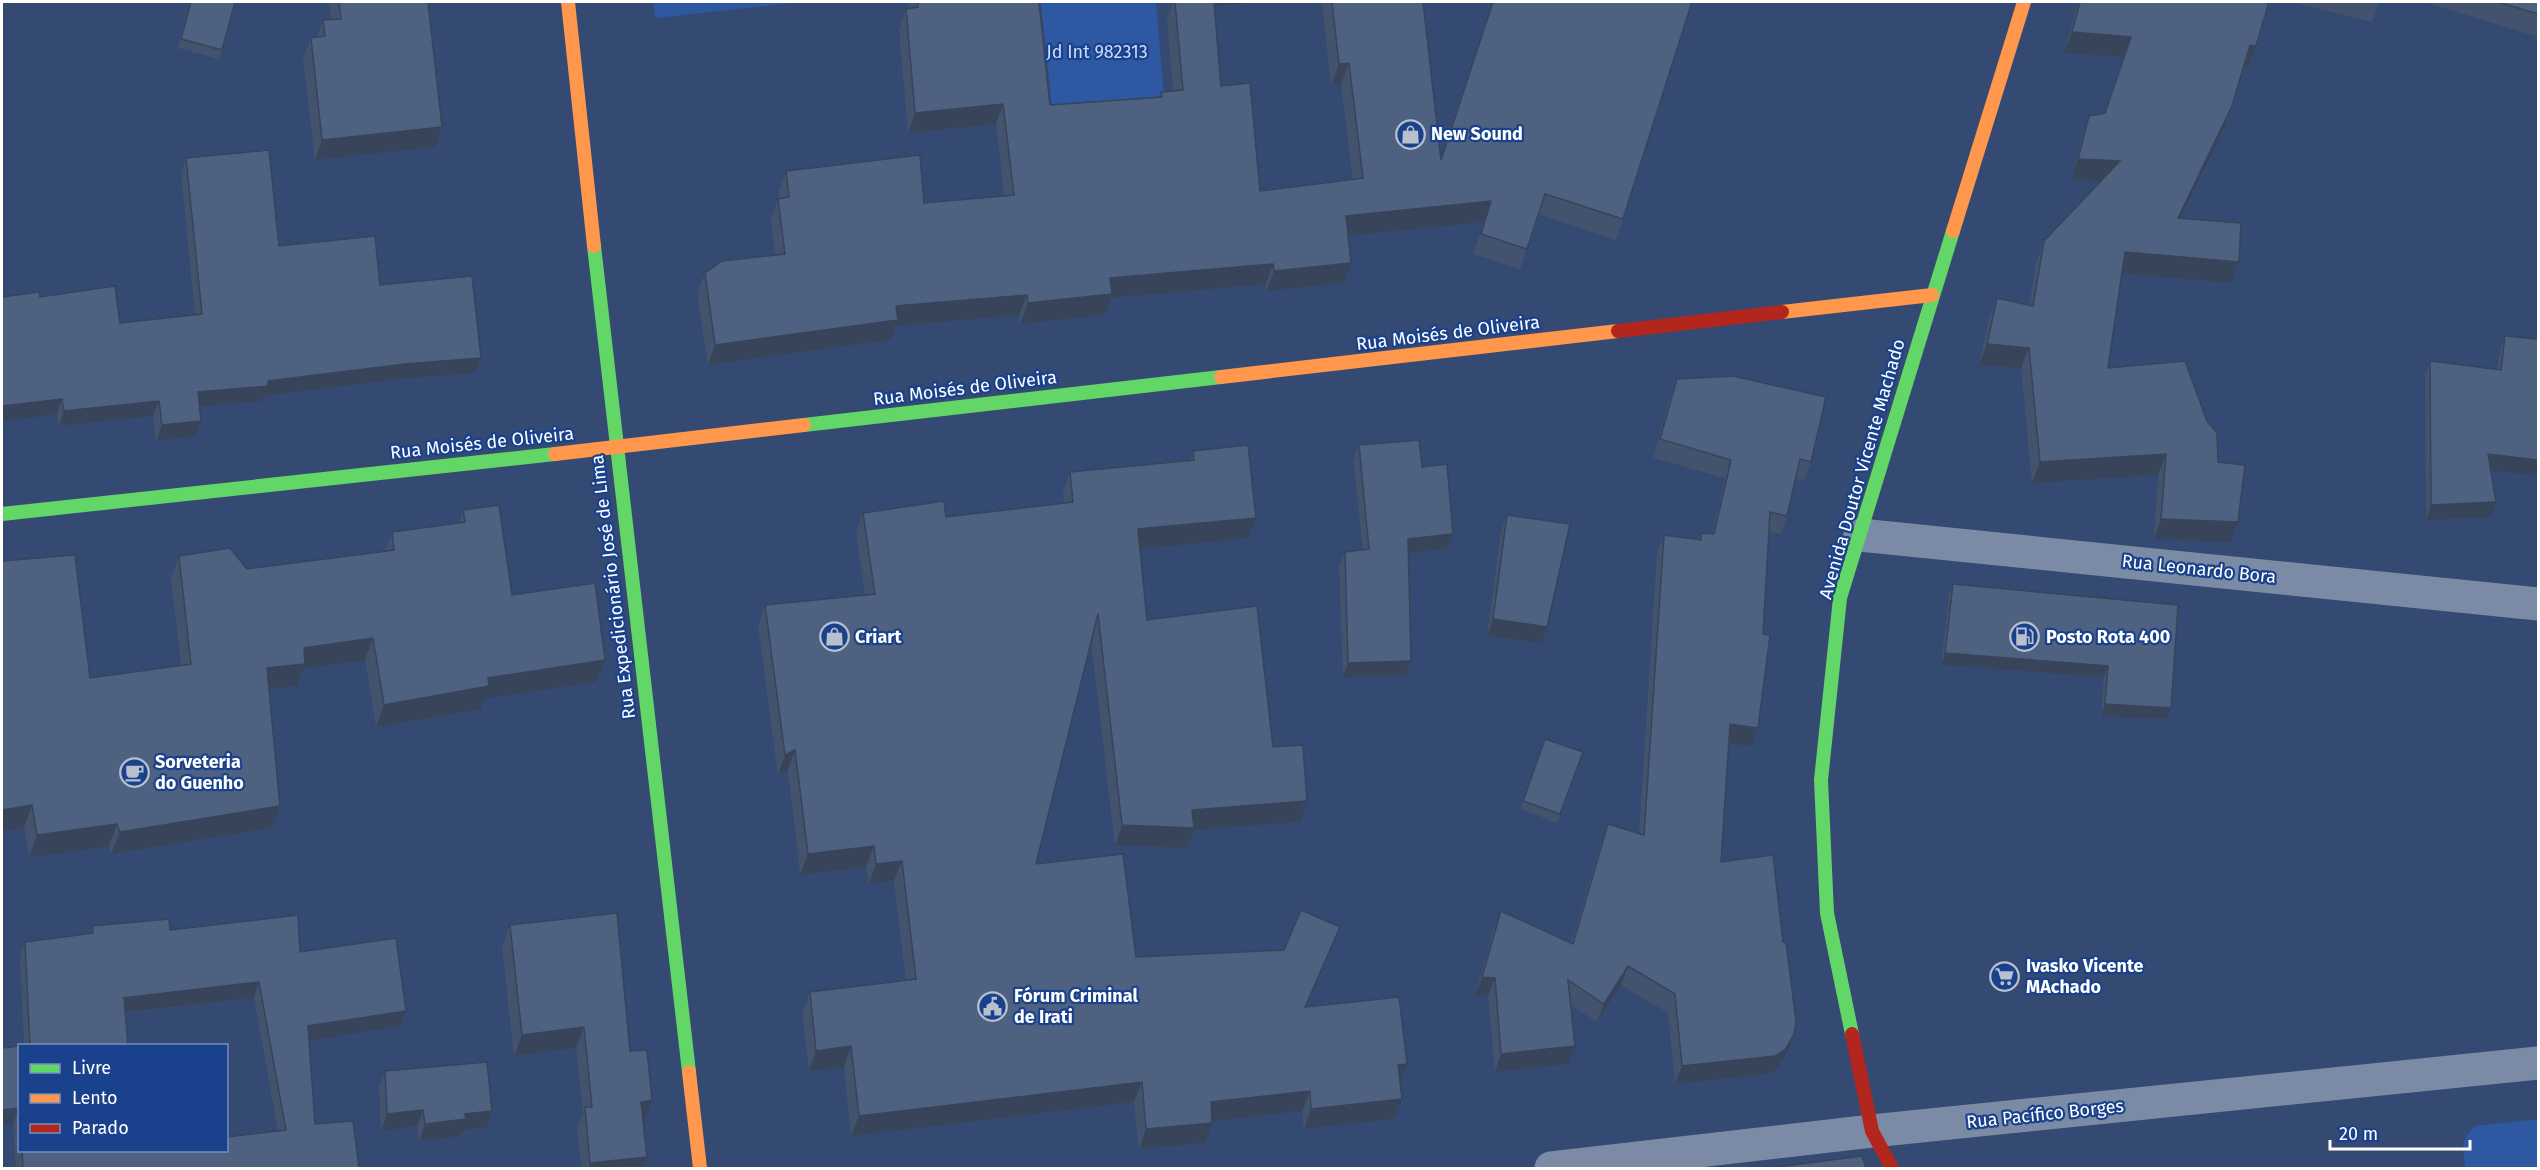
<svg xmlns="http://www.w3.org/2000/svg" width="2540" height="1170" font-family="'Fira Sans',sans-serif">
<rect width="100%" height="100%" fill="#344a72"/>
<!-- green -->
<g fill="#2e59a2">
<path d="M654,2H801L655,18Z"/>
<path d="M1041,2H1156L1164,96L1052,107Z"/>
<path d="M2538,1119V1168H2465L2463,1142L2474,1126Z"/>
</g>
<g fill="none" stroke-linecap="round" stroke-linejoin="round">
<!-- street -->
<g stroke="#7b8ba6" stroke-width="33">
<path d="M1860,535L2538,604"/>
<path d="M1551,1168L1872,1131L2538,1063"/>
</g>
<!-- fast -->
<g stroke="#63d668" stroke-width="14">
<path d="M594,246L689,1072"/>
<path d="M804,425L1221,377"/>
<path d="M2,514L555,454"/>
<path d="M1852,1034L1827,913L1821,780L1840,598L1953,231"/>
</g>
<!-- slow -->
<g stroke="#ff974d" stroke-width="14">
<path d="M568,2L594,246"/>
<path d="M1953,231L2024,2"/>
<path d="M1782,312L1932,295"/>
<path d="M1221,377L1618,331"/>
<path d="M555,454L804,425"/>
<path d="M689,1072L700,1168"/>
</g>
<!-- jam -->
<g stroke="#b3261e" stroke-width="14">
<path d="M1618,331L1782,312"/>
<path d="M1852,1034L1872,1131L1892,1168"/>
</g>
</g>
<!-- wall -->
<g fill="#43536e">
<path d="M190,2H235L219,59L178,48Z"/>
<path d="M329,2H428L442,127L435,147L315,160L303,58L311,38L317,37L323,20H331Z"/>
<path d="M908,2H1039L1050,105L1159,97L1161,92L1173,91L1167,20L1172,6V2H1249V3L1214,6L1221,86L1260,191L1353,180L1341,84L1331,85L1322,2H1423L1441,158L1492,2H1692L1623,219L1616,240L1538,214L1520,269L1473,254L1484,222L1349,236L1344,283L1266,291V284L1111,298L1105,315L1020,324L1019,315L896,326L890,340L708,365L697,293L705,273L775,255L771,219L778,199L779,198V192L786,171L924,203L1004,196L996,124L908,133L899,30L906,9H909Z"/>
<path d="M2078,2H2269L2256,46L2248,67L2244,66L2232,106L2225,126L2181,218L2239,262L2231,283L2121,273L2108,368L2218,462L2238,522L2231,542L2154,539L2158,475L2032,483L2021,368L1979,365L1989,318L1997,298L2029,305L2036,262L2044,241L2101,181L2071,180L2082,137L2089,116L2105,113L2123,57L2064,53Z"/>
<path d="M2292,2H2379L2372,22Z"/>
<path d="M2425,2H2538V37Z"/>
<path d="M186,158L279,246L380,285L475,373L399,379L264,396L263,401L200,406L201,421L196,436L156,441L153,416L59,426L40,297L120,323L195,315L181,173Z"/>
<path d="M2505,336L2491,470L2490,517L2426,520L2425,376L2430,361L2497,370L2500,351Z"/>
<path d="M1677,379L1811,462L1804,480L1796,478L1787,516L1781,534L1769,532L1758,728L1752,746L1729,743L1721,862L1794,1034L1787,1053L1778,1068L1769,1074L1675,1084L1668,1013L1621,985L1597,1022L1571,1005L1568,1064L1495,1072L1488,996L1475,995L1494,929L1501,911L1571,943L1601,843L1608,824L1639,834L1657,553L1664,535L1698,540L1701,533L1712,534L1725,478L1653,458L1670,397Z"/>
<path d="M1359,445L1422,467L1448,548L1408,553L1411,661L1406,676L1343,677L1339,566L1345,552L1363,550L1353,460Z"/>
<path d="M1193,451L1256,518L1248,538L1140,549L1147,620L1273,747L1300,822L1194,830L1187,848L1115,845L1091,641L1036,864L1136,957L1284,950L1340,927L1332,947L1306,1007L1400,1082L1395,1119L1304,1129L1302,1111L1212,1121L1205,1143L1139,1149L1134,1102L851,1136L844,1067L809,1071L802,1013L810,992L906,981L894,881L869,884L866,867L800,875L788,770L778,775L758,625L765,605L865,595L856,533L863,513L946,517L1064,503L1063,492L1070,472L1190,460Z"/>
<path d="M463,510L512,595L605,660L596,682L484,699L481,709L376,727L365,660L303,669L297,686L269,689L272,828L111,854L109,846L29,858L24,828L2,831V561L90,678L181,665L171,578L179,556L247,569L385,551L392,532L459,523Z"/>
<path d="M1507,515L1541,643L1487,636L1501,531Z"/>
<path d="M1953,584L2178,605L2167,719L2101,716L2104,677L1941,665L1949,595Z"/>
<path d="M1545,739L1583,752L1557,823L1520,809Z"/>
<path d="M510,925L630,1051L644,1121H643L642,1168H581L577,1128L583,1113L576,1048L514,1056L502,946Z"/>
<path d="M92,926L170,930L300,952L400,1026L309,1040L315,1124L359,1168H16L13,1124L20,1046V1150H226L278,1131L254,998L125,1013L128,1046L24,1045L20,957L25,942L90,934Z"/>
<path d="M385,1071L492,1111L486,1128L462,1130L460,1136L419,1141L417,1126L381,1131L379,1088Z"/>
</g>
<!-- shaded-wall -->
<g fill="#37445a">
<path d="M1176,2H1249V3L1176,10Z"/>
<path d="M2072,32L2131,37L2123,57L2064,53Z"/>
<path d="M2250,45L2256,46L2248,67L2242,66Z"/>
<path d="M1349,63L1341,84L1331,85L1339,64Z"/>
<path d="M1003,104L996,124L908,133L915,113Z"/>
<path d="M2232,106L2225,126L2171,238L2178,218Z"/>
<path d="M442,127L435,147L315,160L322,140Z"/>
<path d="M2078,159L2120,161L2113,182L2071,180Z"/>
<path d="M1491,201L1484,222L1339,237L1346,216Z"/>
<path d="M2125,252L2239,262L2231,283L2117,273Z"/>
<path d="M1351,263L1344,283L1266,291L1274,271Z"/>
<path d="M1273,264L1266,284L1111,298L1105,315L1020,324L1028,303L1110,278Z"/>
<path d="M1027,295L1019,315L896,326L890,340L708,365L715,345L896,306Z"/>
<path d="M1987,344L2029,348L2021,368L1979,365Z"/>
<path d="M481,358L475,373L399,379L264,396L263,401L193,407L198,392L268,381L405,364Z"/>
<path d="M62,399L57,414L2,421V406Z"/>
<path d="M159,401L153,416L59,426L64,411Z"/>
<path d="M201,421L196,436L156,441L162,425Z"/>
<path d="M2166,454L2158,475L2032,483L2040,462Z"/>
<path d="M2488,454L2538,460V476L2483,469Z"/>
<path d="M2496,502L2490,517L2426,520L2431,505Z"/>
<path d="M1256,518L1248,538L1131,550L1138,529Z"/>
<path d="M2161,519L2238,522L2231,542L2154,539Z"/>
<path d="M1453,534L1448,548L1403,554L1408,539Z"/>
<path d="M1493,619L1547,627L1541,643L1487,636Z"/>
<path d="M373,638L365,660L303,669L297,686L259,690L267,668L304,648Z"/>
<path d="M1945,653L2108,666L2104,677L1941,665Z"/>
<path d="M605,660L596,682L484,699L481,709L376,727L384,705L488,678Z"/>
<path d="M1411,661L1406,676L1343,677L1348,663Z"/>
<path d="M2105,704L2171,708L2167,719L2101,716Z"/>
<path d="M1730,724L1758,728L1752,746L1723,743Z"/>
<path d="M795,750L788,770L778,775L785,755Z"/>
<path d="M1307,801L1300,822L1194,830L1187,848L1115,845L1122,825L1192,810Z"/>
<path d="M32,805L24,828L2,831V810Z"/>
<path d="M280,806L272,828L111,854L120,832Z"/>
<path d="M117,824L109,846L29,858L37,835Z"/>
<path d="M874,846L866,867L800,875L808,854Z"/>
<path d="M902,861L894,881L869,884L876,864Z"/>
<path d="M1340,927L1332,947L1297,1028L1305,1007Z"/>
<path d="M1628,966L1621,985L1597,1022L1604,1004Z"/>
<path d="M1482,977L1495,978L1488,996L1475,995Z"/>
<path d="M259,982L254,998L118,1013L124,998Z"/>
<path d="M406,1011L400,1026L302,1042L308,1026Z"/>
<path d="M584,1027L576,1048L514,1056L522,1035Z"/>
<path d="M1794,1034L1787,1053L1778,1068L1769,1074L1675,1084L1682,1066Z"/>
<path d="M851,1046L844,1067L809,1071L816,1051Z"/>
<path d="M1575,1046L1568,1064L1495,1072L1501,1054Z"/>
<path d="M1407,1064L1399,1084L1398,1065Z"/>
<path d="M1142,1082L1134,1102L851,1136L859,1116Z"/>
<path d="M1310,1091L1302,1111L1203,1122L1211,1102Z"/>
<path d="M1402,1099L1395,1119L1304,1129L1311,1109Z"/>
<path d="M652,1100L644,1121L633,1123L641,1102Z"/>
<path d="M19,1108L13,1124L2,1125V1110Z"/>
<path d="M423,1110L417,1126L381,1131L387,1114Z"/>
<path d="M492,1111L486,1128L462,1130L460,1136L419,1141L425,1124L465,1114Z"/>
<path d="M1212,1123L1205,1143L1139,1149L1146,1129Z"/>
<path d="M647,1157L642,1168H588L590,1163Z"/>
</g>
<!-- building -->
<g fill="#4e6180" stroke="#37445a" stroke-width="1.5">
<path d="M191,2H235L222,50L181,39Z"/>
<path d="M339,2H428L442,127L322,140L311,38L325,36L323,20L341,19Z"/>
<path d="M918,2H1039L1050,105L1162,97L1161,92L1183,90L1175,2H1214L1221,86L1250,83L1260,191L1363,178L1349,63L1339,64L1332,2H1423L1441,160L1493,2H1692L1623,219L1545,194L1527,249L1481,234L1491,201L1346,216L1351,263L1274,271L1273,264L1110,278L1112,294L1028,303L1027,295L896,306L898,320L715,345L705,273L722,261L785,254L778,199L789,197L786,171L920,155L924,203L1014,195L1003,104L915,113L906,9L918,7Z"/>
<path d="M2080,2H2269L2256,46L2250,45L2232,106L2178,218L2241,223L2239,262L2125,252L2108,368L2185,361L2207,421L2217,433L2218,462L2245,465L2238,522L2161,519L2166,454L2040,462L2029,348L1987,344L1997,298L2033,306L2044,241L2120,161L2078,159L2089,116L2105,113L2131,37L2072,32Z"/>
<path d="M2498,2H2538V14Z"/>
<path d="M269,150L279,246L375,236L380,285L472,276L481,358L405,364L268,381V386L198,392L201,421L162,425L159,401L64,411L62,399L2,406V297L39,292L40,297L115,286L120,323L202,314L186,158Z"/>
<path d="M2505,336L2538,339V460L2488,454L2496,502L2431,505L2430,361L2501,370Z"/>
<path d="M1733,376L1826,397L1811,462L1800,459L1787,516L1770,512L1763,634L1770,635L1758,728L1730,724L1721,862L1773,855L1783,942H1786L1796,1021L1794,1034L1785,1050L1775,1056L1682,1066L1675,994L1628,966L1604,1004L1568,980L1575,1046L1501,1054L1495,978L1482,977L1501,911L1573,944L1608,824L1644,835L1664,535L1701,540V533L1714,534L1731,460L1660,439L1677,379Z"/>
<path d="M1419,440L1422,467L1447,464L1453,534L1408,539L1411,661L1348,663L1345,552L1369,549L1359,445Z"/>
<path d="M1248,445L1256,518L1138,529L1147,620L1257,606L1273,747L1303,745L1307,801L1192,810L1194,828L1122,825L1098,614L1036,864L1123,854L1136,957L1284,950L1301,910L1340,927L1305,1007L1399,997L1407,1064L1398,1065L1402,1099L1311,1109L1310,1091L1211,1102L1212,1123L1146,1129L1142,1082L859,1116L851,1046L816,1051L810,992L916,979L902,861L876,864L874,846L808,854L795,750L785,755L765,605L875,594L863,513L944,501L946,517L1073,502L1070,472L1194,460L1193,451Z"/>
<path d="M499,505L512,595L595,583L605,660L488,678L489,686L384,705L373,638L304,648L305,664L267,668L280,806L120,832L117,824L37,835L32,805L2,810V561L75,555L90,678L191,664L179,556L230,548L247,569L394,550L392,532L465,522L463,510Z"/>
<path d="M1507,515L1570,524L1547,627L1493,619Z"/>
<path d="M1953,584L2178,605L2171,708L2105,704L2108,666L1945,653Z"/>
<path d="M1545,739L1583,752L1560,814L1523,801Z"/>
<path d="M617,913L630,1051L647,1050L652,1100L641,1102L647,1157L590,1163L585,1107H592L584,1027L522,1035L510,925Z"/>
<path d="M298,915L300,952L396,938L406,1011L308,1026L315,1124L353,1121L359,1168H23L22,1150H226V1137L286,1130L259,982L124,998L128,1046H22L30,1045L25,942L93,933L92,926L169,919L170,930Z"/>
<path d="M20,1046V1122L19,1108L2,1110V1048Z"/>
<path d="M487,1062L492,1111L465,1114L466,1119L425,1124L423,1110L387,1114L385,1071Z"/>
<path d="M1862,1156L1866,1168H1778L1777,1167Z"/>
</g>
<!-- icons -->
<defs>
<symbol id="shop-ring" viewBox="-11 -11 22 22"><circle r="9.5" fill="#1a428c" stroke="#b8c0ce" stroke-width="1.5"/><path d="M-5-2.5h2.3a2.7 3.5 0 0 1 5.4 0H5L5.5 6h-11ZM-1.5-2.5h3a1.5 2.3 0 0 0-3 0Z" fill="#b8c0ce"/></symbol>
<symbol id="fuel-ring" viewBox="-11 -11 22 22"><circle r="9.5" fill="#1a428c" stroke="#b8c0ce" stroke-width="1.5"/><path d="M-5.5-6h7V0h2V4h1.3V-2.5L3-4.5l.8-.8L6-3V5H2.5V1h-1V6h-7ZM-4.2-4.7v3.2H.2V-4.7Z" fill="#b8c0ce"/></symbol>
<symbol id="cafe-ring" viewBox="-11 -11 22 22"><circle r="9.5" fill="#1a428c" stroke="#b8c0ce" stroke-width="1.5"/><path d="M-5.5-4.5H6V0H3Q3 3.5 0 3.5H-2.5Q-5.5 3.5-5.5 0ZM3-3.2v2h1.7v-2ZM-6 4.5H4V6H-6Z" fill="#b8c0ce"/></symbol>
<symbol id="supermarket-ring" viewBox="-11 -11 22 22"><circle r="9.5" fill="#1a428c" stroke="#b8c0ce" stroke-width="1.5"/><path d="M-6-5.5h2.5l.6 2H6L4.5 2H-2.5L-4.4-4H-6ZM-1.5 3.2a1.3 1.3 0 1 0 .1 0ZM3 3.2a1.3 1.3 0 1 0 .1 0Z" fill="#b8c0ce"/></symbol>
<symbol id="civic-ring" viewBox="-11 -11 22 22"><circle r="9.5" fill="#1a428c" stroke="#b8c0ce" stroke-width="1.5"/><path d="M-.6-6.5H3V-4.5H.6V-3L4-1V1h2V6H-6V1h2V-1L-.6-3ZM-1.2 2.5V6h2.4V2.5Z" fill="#b8c0ce"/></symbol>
</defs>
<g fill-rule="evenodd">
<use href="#shop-ring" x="1394" y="118" width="33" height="33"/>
<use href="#shop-ring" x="818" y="620" width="33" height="33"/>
<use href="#fuel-ring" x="2008" y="620" width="33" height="33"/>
<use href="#cafe-ring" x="118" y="756" width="33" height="33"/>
<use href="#supermarket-ring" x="1988" y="960" width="33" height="33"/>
<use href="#civic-ring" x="976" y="990" width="33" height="33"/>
</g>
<g text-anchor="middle" stroke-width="4.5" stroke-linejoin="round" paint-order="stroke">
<!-- park labels -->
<g font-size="18" fill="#cbdcfa" stroke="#1a428c">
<text x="1097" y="58">Jd Int 982313</text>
</g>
<!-- poi labels -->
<g font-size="18" font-weight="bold" fill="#fff" stroke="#1a428c" text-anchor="start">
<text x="1431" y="140">New Sound</text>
<text x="855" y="643">Criart</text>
<text x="2046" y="643">Posto Rota 400</text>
<text x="155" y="768">Sorveteria<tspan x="155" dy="21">do Guenho</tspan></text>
<text x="2026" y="972">Ivasko Vicente<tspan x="2026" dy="21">MAchado</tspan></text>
<text x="1014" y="1002">Fórum Criminal<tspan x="1014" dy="21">de Irati</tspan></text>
</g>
<!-- street labels -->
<g font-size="18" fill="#fff" stroke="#1a428c">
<text transform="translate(1448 333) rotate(-7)" y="6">Rua Moisés de Oliveira</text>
<text transform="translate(965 388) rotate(-7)" y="6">Rua Moisés de Oliveira</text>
<text transform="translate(482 443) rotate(-6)" y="6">Rua Moisés de Oliveira</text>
<text transform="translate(1862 469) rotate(-74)" y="6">Avenida Doutor Vicente Machado</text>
<text transform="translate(2199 569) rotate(6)" y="6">Rua Leonardo Bora</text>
<text transform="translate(613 587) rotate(-97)" y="6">Rua Expedicionário José de Lima</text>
<text transform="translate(2045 1114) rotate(-6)" y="6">Rua Pacífico Borges</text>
</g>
</g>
<!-- border -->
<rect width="2540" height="1170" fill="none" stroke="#ffffff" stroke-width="6"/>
<!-- legend -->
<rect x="18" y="1044" width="210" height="108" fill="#1a428c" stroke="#768eba" stroke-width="1.5"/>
<rect x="30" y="1064" width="30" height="9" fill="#63d668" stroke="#768eba" stroke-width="1.5"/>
<text x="72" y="1074" font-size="18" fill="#ffffff">Livre</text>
<rect x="30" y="1094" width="30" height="9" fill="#ff974d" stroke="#768eba" stroke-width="1.5"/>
<text x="72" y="1104" font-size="18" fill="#ffffff">Lento</text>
<rect x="30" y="1124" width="30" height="9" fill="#b3261e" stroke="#768eba" stroke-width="1.5"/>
<text x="72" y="1134" font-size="18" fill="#ffffff">Parado</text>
<!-- scale -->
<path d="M2330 1140v9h140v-9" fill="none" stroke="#ffffff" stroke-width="3"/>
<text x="2339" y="1140" font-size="18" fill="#ffffff" stroke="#1a428c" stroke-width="4.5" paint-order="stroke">20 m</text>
</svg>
